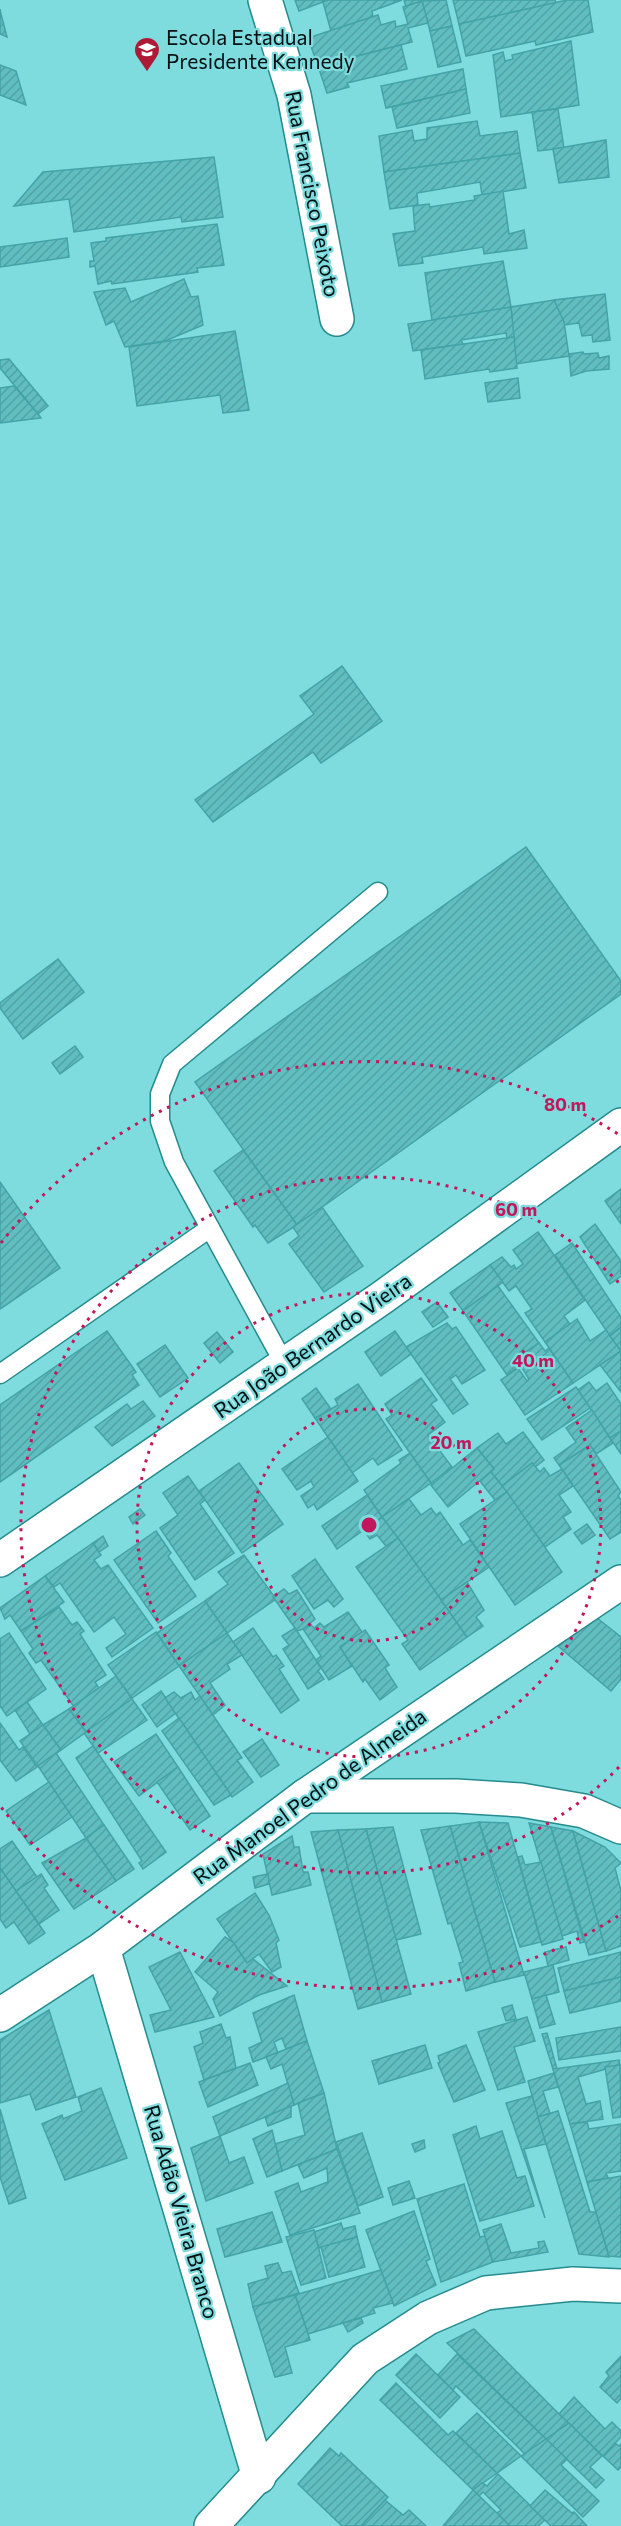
<svg xmlns="http://www.w3.org/2000/svg" width="621" height="2526" font-family="Commissioner,sans-serif">
<defs>
<pattern id="building-hatch" width="6" height="6" patternUnits="userSpaceOnUse" patternTransform="scale(1.5)"><rect width="6" height="6" fill="#60bec1"/><path d="M-1 1l2-2M0 6l6-6M5 7l2-2" fill="none" stroke="#52a2a5"/></pattern>
</defs>
<rect width="100%" height="100%" fill="#7edbde"/>
<!-- building -->
<g fill="url(#building-hatch)" stroke="#43a3a6" stroke-width="1.5">
<path d="M295,0H328L299,11Z"/>
<path d="M328,0H402L372,11L373,17L331,31L323,2Z"/>
<path d="M404,0H425L406,7Z"/>
<path d="M446,0L452,26L430,31L422,1Z"/>
<path d="M453,0H555L556,3L459,24Z"/>
<path d="M567,0H588L593,32L536,45L535,41L466,56L459,24Z"/>
<path d="M422,1L428,23L408,28L412,42L318,66L308,38L378,15L381,25L395,21L396,27L408,24L403,7Z"/>
<path d="M0,9L1,14L7,37L0,34Z"/>
<path d="M452,26L461,62L438,67L430,31Z"/>
<path d="M571,41L579,105L501,117L493,55L503,52L505,61L513,59L512,55Z"/>
<path d="M401,45L407,69L347,83L349,87L327,93L318,66Z"/>
<path d="M0,65L16,71L26,105L0,95Z"/>
<path d="M463,69L466,89L386,108L381,86Z"/>
<path d="M466,89L470,113L397,128L392,107Z"/>
<path d="M558,109L564,148L538,151L532,112Z"/>
<path d="M477,121L480,136L517,131L520,153L384,172L379,136L412,130L414,141L427,139V128Z"/>
<path d="M606,140L609,177L559,183L553,149Z"/>
<path d="M520,153L526,188L482,195L480,182L417,193L418,205L390,209L384,172Z"/>
<path d="M214,157L223,217L182,222L181,217L74,232L69,199L14,206L43,172Z"/>
<path d="M503,191L509,234L524,230L527,248L484,254L483,247L422,257L423,263L399,266L393,234L415,231L413,206L429,204L430,207L475,200L474,196Z"/>
<path d="M217,224L224,265L197,268L198,272L112,284L111,281L98,284L95,266L90,267V261H94L91,243L106,241V238Z"/>
<path d="M67,238L69,257L0,267V247Z"/>
<path d="M503,261L511,307L432,320L425,273Z"/>
<path d="M184,279L191,297L198,296L203,325L165,341L125,347L114,321L106,325L94,292L125,288L131,302Z"/>
<path d="M605,294L610,340L593,342L592,335L582,336L579,323L564,325L554,300Z"/>
<path d="M554,300L564,322L569,356L516,364L511,307Z"/>
<path d="M511,307L514,337L507,338L506,333L461,340L463,344L413,351L408,324Z"/>
<path d="M235,331L249,410L223,413L220,395L137,406L129,347Z"/>
<path d="M514,337L517,368L490,372L489,369L425,379L421,350Z"/>
<path d="M583,352L584,354L598,353L599,358L609,356V369L586,371L571,376L569,354Z"/>
<path d="M9,359L48,406L38,414L0,368V360Z"/>
<path d="M518,378L520,398L488,402L485,383Z"/>
<path d="M14,386L38,414L41,418L0,423V388Z"/>
<path d="M342,666L382,721L321,763L313,752L213,822L195,800L314,714L300,696Z"/>
<path d="M526,847L621,981V994L297,1225L195,1082Z"/>
<path d="M58,959L84,992L23,1039L0,1008V1003Z"/>
<path d="M75,1046L83,1057L60,1074L52,1063Z"/>
<path d="M243,1150L297,1225L268,1243L255,1225L253,1227L214,1171Z"/>
<path d="M0,1182L60,1268L0,1309Z"/>
<path d="M621,1189V1224L605,1201Z"/>
<path d="M322,1207L363,1266L324,1292L289,1244L299,1236L293,1227Z"/>
<path d="M595,1224L621,1261V1276L610,1284L580,1237Z"/>
<path d="M538,1232L585,1300L564,1316L570,1324L545,1342L525,1313L532,1309L516,1286L509,1291L490,1265L502,1257L511,1267L514,1265L516,1269L523,1264L513,1250Z"/>
<path d="M572,1243L621,1317V1327L610,1336L555,1255Z"/>
<path d="M490,1265L503,1282L463,1311L450,1293Z"/>
<path d="M498,1286L539,1343L520,1356L525,1362L507,1375L463,1311Z"/>
<path d="M437,1302L448,1317L433,1327L422,1312Z"/>
<path d="M577,1319L590,1341L606,1330L621,1351L573,1383L545,1342Z"/>
<path d="M447,1323L452,1329L456,1327L485,1370L462,1384L456,1375L450,1379L468,1404L453,1414L406,1347Z"/>
<path d="M621,1327V1351L610,1336Z"/>
<path d="M107,1331L136,1372L132,1375L139,1385L0,1482V1405Z"/>
<path d="M395,1331L411,1354L381,1376L365,1352Z"/>
<path d="M217,1332L233,1352L220,1363L204,1343Z"/>
<path d="M539,1343L545,1351L549,1348L573,1383L525,1415L501,1380L518,1368L527,1381L529,1379L522,1368L527,1365L520,1356Z"/>
<path d="M165,1345L188,1378L160,1397L137,1364Z"/>
<path d="M621,1351V1392L600,1365Z"/>
<path d="M421,1378L437,1400L431,1404L445,1422L428,1435L452,1467L431,1483L386,1419L392,1415L385,1404Z"/>
<path d="M589,1382L596,1391L607,1383L621,1404V1431L610,1438L578,1390Z"/>
<path d="M358,1384L402,1450L378,1465L373,1458L352,1473L315,1418L338,1405L335,1399Z"/>
<path d="M576,1387L590,1408L542,1440L527,1419Z"/>
<path d="M316,1388L331,1409L315,1418L302,1399Z"/>
<path d="M143,1401L155,1416L112,1446L95,1427L127,1404L131,1409Z"/>
<path d="M592,1410L613,1443L596,1454L590,1445L559,1465L554,1458L576,1442L566,1428Z"/>
<path d="M621,1431V1454L610,1438Z"/>
<path d="M523,1432L544,1460L535,1467L532,1463L502,1486L491,1472L494,1469L477,1448L498,1433L506,1444Z"/>
<path d="M328,1437L358,1481L317,1510L314,1504L308,1508L301,1496L314,1487L311,1481L297,1490L282,1469Z"/>
<path d="M590,1445L621,1492L618,1496L621,1500V1532L610,1539L559,1465Z"/>
<path d="M477,1448L494,1469L448,1507L431,1485Z"/>
<path d="M410,1453L431,1483L382,1517L364,1490L401,1463L399,1460Z"/>
<path d="M239,1463L283,1524L242,1553L199,1491Z"/>
<path d="M532,1463L540,1472L544,1468L550,1476L562,1469L573,1486L559,1495L571,1512L563,1517L571,1529L545,1547L502,1486Z"/>
<path d="M491,1472L507,1492L495,1500L480,1481Z"/>
<path d="M188,1476L205,1500L200,1504L234,1553L195,1580L160,1528L178,1515L163,1493Z"/>
<path d="M507,1492L562,1572L515,1605L460,1524Z"/>
<path d="M367,1495L382,1517L337,1549L322,1526Z"/>
<path d="M409,1499L421,1515L431,1508L436,1515L440,1512L463,1545L470,1540L489,1567L441,1600L382,1517Z"/>
<path d="M140,1509L145,1515L133,1524L129,1517Z"/>
<path d="M382,1517L398,1538L386,1546L377,1535L370,1539L364,1531Z"/>
<path d="M587,1524L595,1535L582,1544L574,1533Z"/>
<path d="M156,1531L171,1553L168,1556L196,1596L158,1623L114,1560Z"/>
<path d="M103,1536L108,1546L99,1552L93,1543Z"/>
<path d="M398,1538L467,1637L420,1670L402,1644L408,1640L356,1567Z"/>
<path d="M93,1543L101,1555L94,1560L101,1569L108,1565L153,1628L112,1657L106,1648L126,1634L114,1617L94,1632L60,1583L54,1587L45,1576Z"/>
<path d="M244,1555L276,1599L227,1633L205,1601L228,1584L218,1572Z"/>
<path d="M315,1559L343,1599L334,1607L328,1600L314,1609L292,1576Z"/>
<path d="M45,1576L64,1602L21,1631L10,1615L5,1619L0,1608Z"/>
<path d="M467,1582L484,1610L476,1617L483,1626L467,1637L441,1600Z"/>
<path d="M284,1589L289,1594L297,1590L315,1619L303,1629L297,1631L273,1597Z"/>
<path d="M205,1601L227,1633L179,1666L157,1633Z"/>
<path d="M59,1607L72,1625L77,1622L84,1631L80,1634L106,1675L95,1682L99,1688L74,1707L41,1660L36,1663L29,1653L33,1649L21,1631Z"/>
<path d="M348,1612L362,1632L340,1647L352,1666L329,1680L316,1660L321,1656L303,1629L310,1624L314,1628L320,1623L324,1627Z"/>
<path d="M597,1618L621,1637V1679L611,1691L558,1646Z"/>
<path d="M253,1628L273,1657L276,1655L284,1666L279,1669L299,1700L281,1713L233,1642Z"/>
<path d="M295,1628L321,1668L318,1671L324,1679L308,1689L283,1649L289,1645L282,1636Z"/>
<path d="M365,1630L389,1665L385,1668L397,1687L380,1700L365,1679L363,1682L340,1647Z"/>
<path d="M156,1632L179,1666L132,1698L108,1665Z"/>
<path d="M9,1633L46,1689L7,1716L0,1706V1639Z"/>
<path d="M227,1633L242,1655L227,1664L230,1669L210,1683L225,1705L213,1715L179,1666Z"/>
<path d="M116,1676L132,1699L86,1732L69,1709Z"/>
<path d="M161,1691L176,1713L157,1727L142,1705Z"/>
<path d="M174,1692L181,1698L191,1692L195,1700L200,1696L242,1758L237,1760L253,1782L232,1797L165,1698Z"/>
<path d="M132,1699L147,1720L98,1753L84,1733Z"/>
<path d="M27,1702L43,1725L30,1734L15,1710Z"/>
<path d="M69,1709L86,1732L61,1750L43,1725Z"/>
<path d="M179,1718L231,1795L214,1805L162,1731Z"/>
<path d="M0,1723L19,1750L23,1747L37,1767L16,1781L0,1760Z"/>
<path d="M43,1725L61,1750L38,1766L20,1741Z"/>
<path d="M156,1734L178,1767L139,1796L114,1762Z"/>
<path d="M262,1739L279,1765L261,1777L243,1752Z"/>
<path d="M93,1746L166,1852L143,1869L139,1863L142,1861L76,1758Z"/>
<path d="M56,1753L104,1825L86,1838L38,1766Z"/>
<path d="M178,1767L210,1816L190,1830L157,1782Z"/>
<path d="M49,1782L72,1817L30,1845L6,1811Z"/>
<path d="M479,1822L524,1975L495,1982L450,1826Z"/>
<path d="M479,1822L508,1823L541,1942L520,1947Z"/>
<path d="M529,1823L551,1827L584,1942L580,1943L577,1931L562,1936Z"/>
<path d="M104,1825L134,1869L116,1881L86,1838Z"/>
<path d="M450,1826L495,1982L466,1991L459,1963L463,1962L451,1923L448,1924L421,1830Z"/>
<path d="M393,1827L421,1934L396,1940L366,1829Z"/>
<path d="M551,1827L573,1831L606,1951L589,1955Z"/>
<path d="M366,1829L411,1994L382,2002L338,1830Z"/>
<path d="M338,1830L382,2002L358,2009L311,1832Z"/>
<path d="M573,1831L605,1847L621,1863L615,1868L621,1891V1946L606,1951Z"/>
<path d="M292,1836L294,1847H299L303,1872H308L311,1885L272,1895L263,1854Z"/>
<path d="M86,1838L116,1881L74,1909L42,1863Z"/>
<path d="M12,1841L37,1877L16,1891L0,1868V1849Z"/>
<path d="M522,1856L525,1865L541,1862L563,1939L542,1945L518,1857Z"/>
<path d="M0,1868L45,1933L29,1944L14,1922L6,1928L0,1919Z"/>
<path d="M41,1874L48,1885L44,1888L59,1910L39,1924L16,1891Z"/>
<path d="M268,1874L269,1884L255,1888L253,1877Z"/>
<path d="M255,1893L269,1915L279,1940L276,1943L281,1967L272,1972L259,1954L247,1963L217,1919Z"/>
<path d="M225,1937L233,1942L247,1963L253,1959L287,1986L259,1995L220,2016L213,1999L218,1992L195,1972Z"/>
<path d="M566,1947L569,1960L548,1966L545,1952Z"/>
<path d="M180,1952L214,2017L155,2032L150,2015L171,2010L149,1967Z"/>
<path d="M621,1952V1977L564,1991L558,1968Z"/>
<path d="M553,1965L559,1992L532,1999L524,1972Z"/>
<path d="M621,1977V2001L570,2013L564,1991Z"/>
<path d="M294,1995L307,2041L286,2049L282,2038L274,2042L278,2053L253,2062L249,2048L262,2042L253,2013Z"/>
<path d="M546,1995L555,2024L540,2028L532,1999Z"/>
<path d="M512,2005L516,2019L506,2021L502,2008Z"/>
<path d="M49,2010L76,2097L36,2110L30,2094L0,2103V2040Z"/>
<path d="M527,2017L535,2041L514,2047L525,2082L498,2090L478,2032Z"/>
<path d="M221,2024L226,2038L230,2037L236,2068L204,2080L194,2047L203,2043L200,2032Z"/>
<path d="M621,2027V2051L559,2060L556,2038Z"/>
<path d="M547,2033L557,2069H553L542,2034Z"/>
<path d="M307,2041L324,2093L294,2105L282,2064L271,2069L266,2057Z"/>
<path d="M425,2045L432,2068L379,2084L372,2061Z"/>
<path d="M466,2045L485,2090L454,2102L438,2063L440,2062L438,2056Z"/>
<path d="M619,2060L620,2065L578,2077L586,2104L600,2101L603,2119L570,2124L553,2069Z"/>
<path d="M250,2063L258,2085L208,2107L199,2082Z"/>
<path d="M620,2065L621,2117L613,2118L605,2067Z"/>
<path d="M554,2073L558,2087L543,2091L550,2114L538,2117L528,2081Z"/>
<path d="M288,2083L294,2105L220,2136L213,2117Z"/>
<path d="M101,2088L127,2158L65,2180L42,2124L62,2115L63,2119L82,2111L78,2097Z"/>
<path d="M324,2093L337,2149L282,2171L275,2144L305,2135L298,2103Z"/>
<path d="M532,2096L546,2144L524,2149L545,2218L506,2103Z"/>
<path d="M291,2106V2117L268,2126L265,2117Z"/>
<path d="M0,2109L26,2198L9,2204L0,2177Z"/>
<path d="M558,2111L590,2212H596L609,2257L579,2254L538,2117Z"/>
<path d="M587,2122L589,2129L621,2124V2171L606,2173L608,2178L587,2182L570,2124Z"/>
<path d="M476,2126L480,2139L502,2131L517,2178L525,2176L534,2206L480,2221L453,2135Z"/>
<path d="M272,2130L282,2171L267,2177L253,2139Z"/>
<path d="M362,2133L383,2197L358,2206L336,2142Z"/>
<path d="M220,2136L229,2163L244,2157L253,2183L206,2201L191,2148Z"/>
<path d="M424,2140L425,2148L415,2152L412,2144Z"/>
<path d="M337,2149L360,2213L290,2235L275,2192L298,2183L301,2192L328,2182L327,2168L304,2178L298,2165Z"/>
<path d="M621,2176V2257L609,2256L587,2182Z"/>
<path d="M409,2181L415,2198L393,2205L388,2188Z"/>
<path d="M464,2184L480,2237L485,2236L493,2262L441,2282L417,2199Z"/>
<path d="M414,2211L430,2259L426,2261L436,2285L394,2306L366,2230Z"/>
<path d="M272,2212L282,2242L225,2257L217,2229Z"/>
<path d="M341,2223L343,2229L355,2226L357,2237L319,2248L314,2232Z"/>
<path d="M501,2224L511,2253L539,2248L538,2242L544,2241L548,2252L493,2262L483,2230Z"/>
<path d="M314,2230L326,2278L301,2285L286,2237Z"/>
<path d="M357,2237L365,2267L329,2277L321,2247Z"/>
<path d="M278,2263L282,2273L291,2271L299,2293L253,2307L248,2284L268,2278L265,2266Z"/>
<path d="M381,2270L393,2303L373,2308L375,2313L308,2334L295,2295Z"/>
<path d="M295,2295L310,2340L285,2347L292,2373L275,2377L253,2307Z"/>
<path d="M361,2318L363,2323L348,2332L343,2323Z"/>
<path d="M474,2329L559,2414L569,2423L546,2439L447,2343Z"/>
<path d="M416,2354L460,2397L440,2418L396,2375Z"/>
<path d="M457,2354L546,2439L525,2454L456,2386L453,2390L438,2375Z"/>
<path d="M621,2356V2398L617,2403L600,2387L609,2376L606,2372Z"/>
<path d="M396,2383L448,2435L453,2431L497,2473L473,2490L380,2400Z"/>
<path d="M574,2397L605,2429L612,2422L621,2431V2437L603,2456L559,2414Z"/>
<path d="M477,2413L521,2456L497,2473L456,2433Z"/>
<path d="M569,2423L602,2456L590,2467L604,2480L596,2488L546,2439Z"/>
<path d="M546,2439L567,2459L561,2465L599,2501L583,2517L521,2456Z"/>
<path d="M615,2443L619,2446L621,2444V2467L618,2470L603,2456Z"/>
<path d="M330,2448L339,2456L341,2453L388,2497L361,2526H342L298,2484Z"/>
<path d="M498,2474L545,2520L538,2526H510L497,2513L501,2510L483,2492L479,2496L473,2490L482,2483L487,2486Z"/>
<path d="M473,2490L497,2513L510,2526H443Z"/>
<path d="M545,2490L572,2513L574,2512L587,2526H551L530,2506Z"/>
<path d="M385,2500L403,2515L409,2510L426,2526H361Z"/>
</g>
<g fill="none" stroke-linecap="round" stroke-linejoin="round">
<defs>
<g id="lane">
<path d="M285,1365L174,1162L160,1121V1094L172,1064L378,892"/>
<path d="M0,1374L210,1228"/>
</g>
<g id="street">
<path d="M265,0L294,95L337,319"/>
<path d="M0,1560L383,1297L621,1125"/>
<path d="M305,1796H456L521,1800L584,1811L621,1827"/>
<path d="M103,1948L259,2477"/>
<path d="M0,2015L103,1948L305,1796L621,1582"/>
<path d="M211,2526L365,2359L428,2318L486,2293L573,2284L621,2286"/>
</g>
</defs>
<!-- lane casing -->
<use href="#lane" stroke="#248b8e" stroke-width="21"/>
<!-- street casing -->
<use href="#street" stroke="#248b8e" stroke-width="36"/>
<!-- lane -->
<use href="#lane" stroke="#fff" stroke-width="18"/>
<!-- street -->
<use href="#street" stroke="#fff" stroke-width="33"/>
</g>
<!-- distance rings -->
<g fill="none" stroke="#c2185b" stroke-width="3" stroke-dasharray="3 6">
<circle cx="369" cy="1525" r="116"/>
<circle cx="369" cy="1525" r="232"/>
<path d="M619 1767A348 348 0 1 1 619 1283"/>
<path d="M618 1916A464 464 0 0 1 1 1807M1 1243A464 464 0 0 1 618 1134"/>
</g>
<!-- icons -->
<defs>
<symbol id="school-pin" viewBox="-11 -11 22 30"><path d="M0 17L-7.5 6A9.5 9.5 0 1 1 7.5 6Z" fill="#ae1a36" stroke="#7edbde"/><path d="M0-5L7-2L0 1L-7-2ZM-4 1L0 2.5L4 1V4Q0 6-4 4Z" fill="#fff"/></symbol>
</defs>
<g fill-rule="evenodd">
<use href="#school-pin" x="132" y="35" width="30" height="40"/>
</g>
<g text-anchor="middle" stroke-width="4.5" stroke-linejoin="round" paint-order="stroke">
<!-- poi labels -->
<g font-size="21" fill="#000f10" stroke="#7edbde" text-anchor="start">
<text x="166" y="45">Escola Estadual<tspan x="166" dy="24">Presidente Kennedy</tspan></text>
</g>
<!-- street labels -->
<g font-size="21" fill="#000f10" stroke="#7edbde">
<text transform="translate(312 194) rotate(79)" y="7">Rua Francisco Peixoto</text>
<text transform="translate(313 1346) rotate(-35)" y="7">Rua João Bernardo Vieira</text>
<text transform="translate(310 1797) rotate(-36)" y="7">Rua Manoel Pedro de Almeida</text>
<text transform="translate(181 2212) rotate(74)" y="7">Rua Adão Vieira Branco</text>
</g>
</g>
<circle cx="369" cy="1525" r="9" fill="#c2185b" stroke="#7edbde" stroke-width="3"/>
<g font-size="18" text-anchor="middle" font-weight="bold" fill="#c2185b" stroke="#7edbde" stroke-width="4.5" stroke-linejoin="round" paint-order="stroke">
<text x="565" y="1111">80 m</text>
<text x="516" y="1216">60 m</text>
<text x="533" y="1367">40 m</text>
<text x="451" y="1449">20 m</text>
</g>
</svg>
